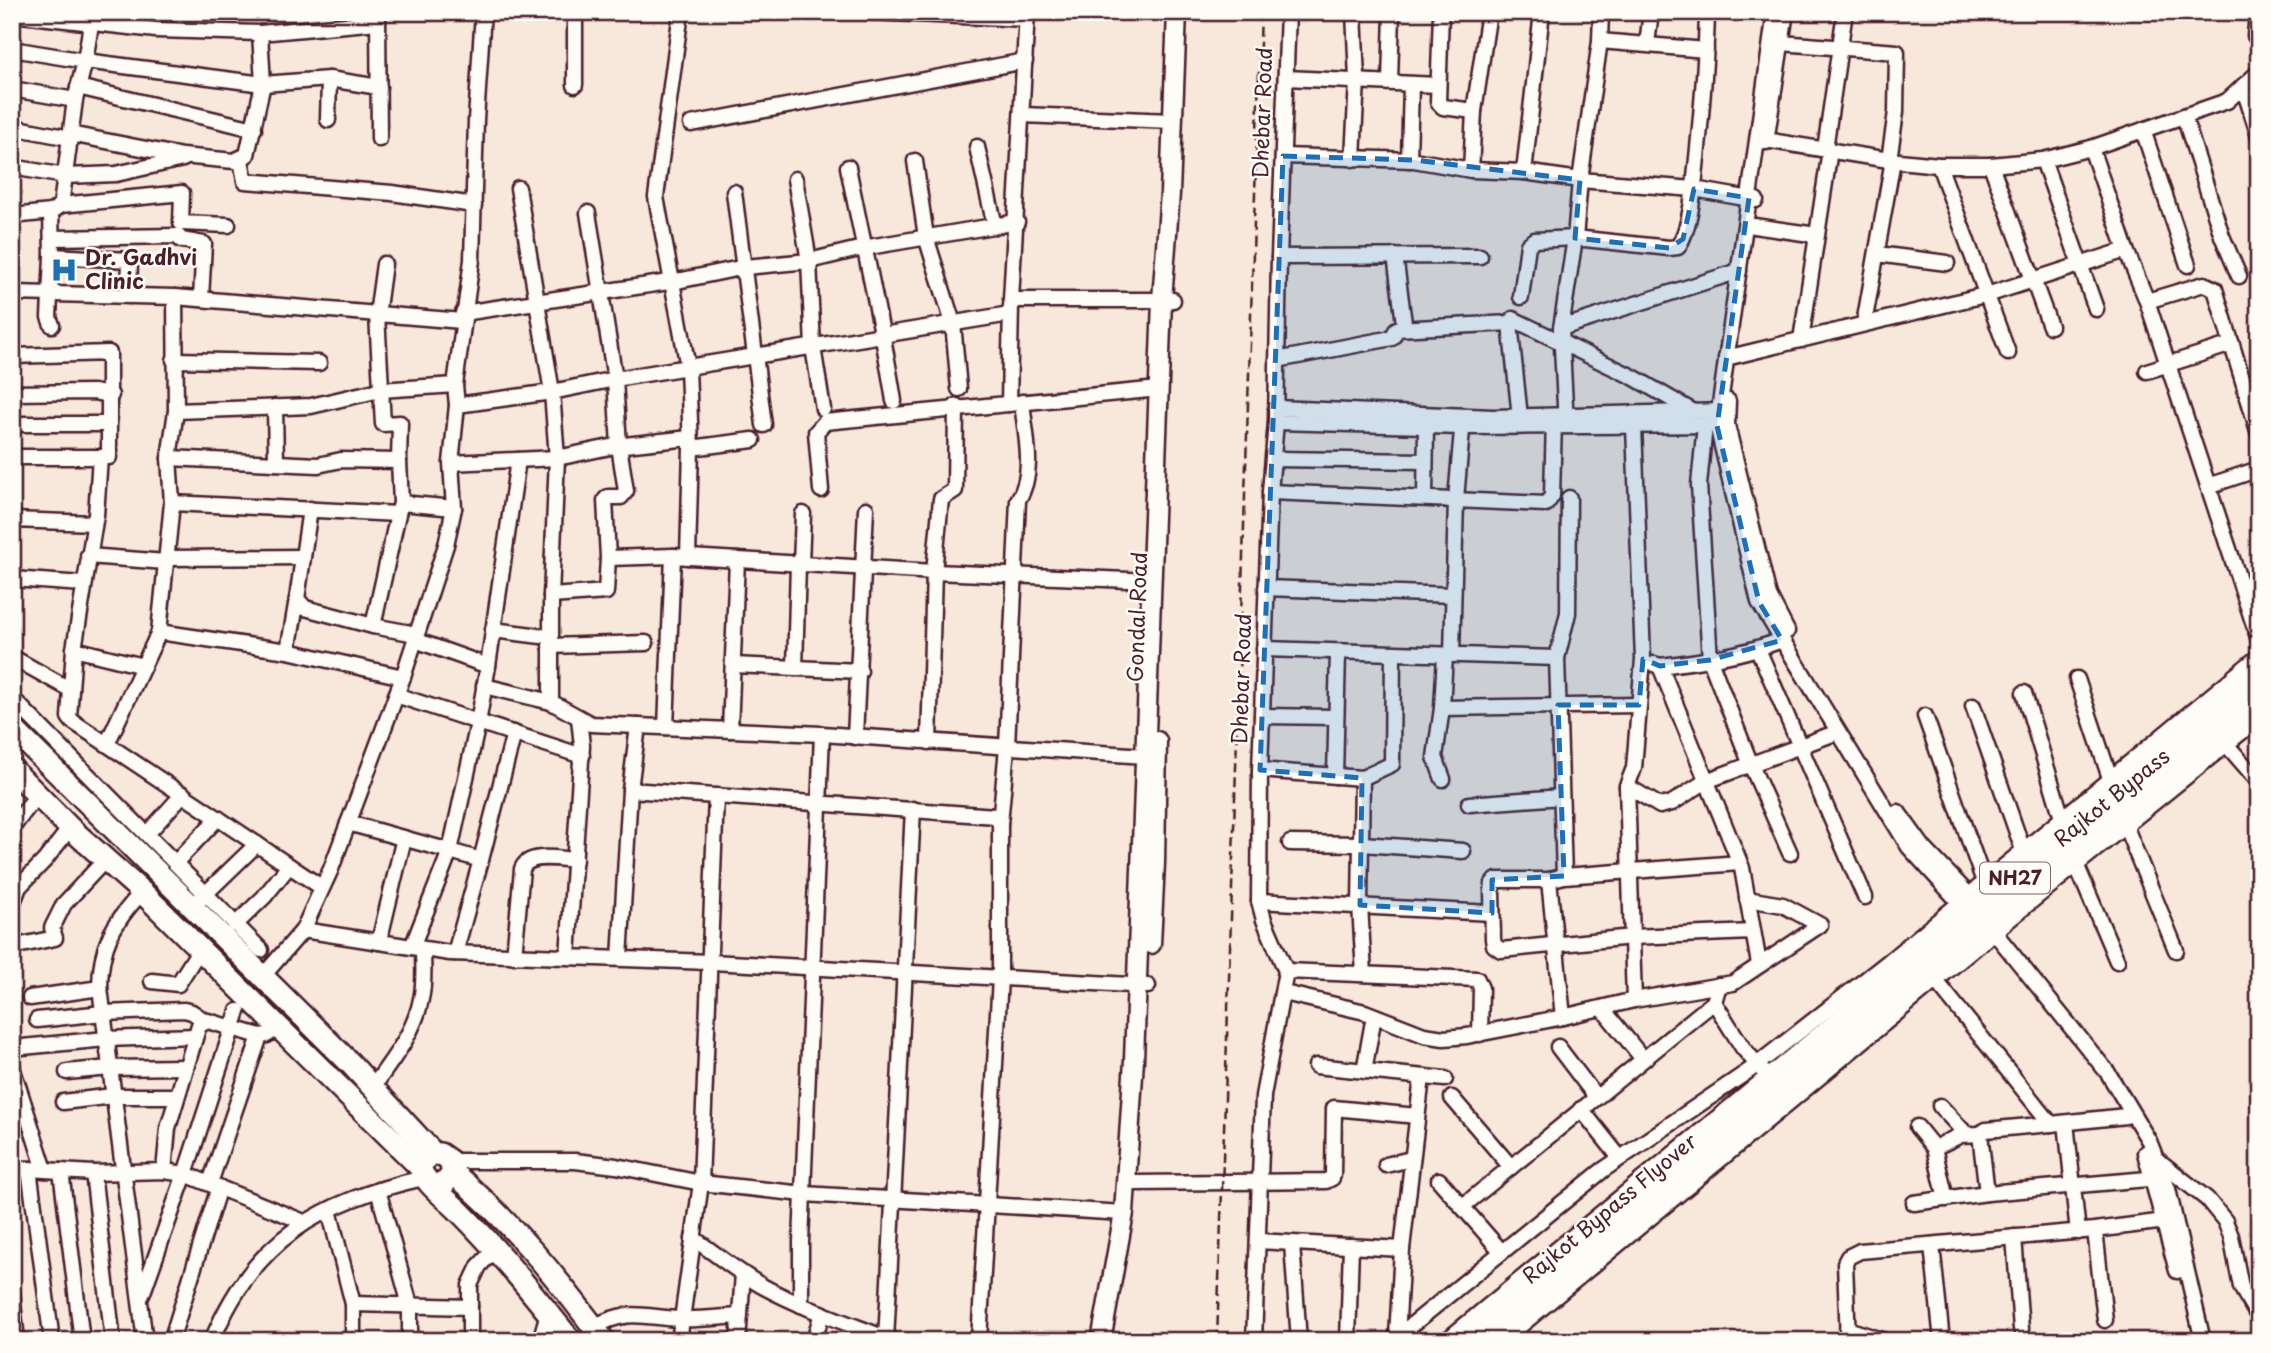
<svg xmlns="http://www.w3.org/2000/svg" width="2271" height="1353" font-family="'Playpen Sans',sans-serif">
<rect width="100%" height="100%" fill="#f7e8db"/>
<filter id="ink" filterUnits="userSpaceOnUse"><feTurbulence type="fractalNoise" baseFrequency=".0143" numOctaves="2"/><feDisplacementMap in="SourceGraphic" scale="14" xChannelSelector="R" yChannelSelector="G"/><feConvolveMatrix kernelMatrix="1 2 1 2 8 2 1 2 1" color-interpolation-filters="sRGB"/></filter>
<g filter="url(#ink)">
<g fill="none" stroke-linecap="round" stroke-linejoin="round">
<defs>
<g id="minor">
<path d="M681,12L656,197L688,367L691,448L688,557"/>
<path d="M868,12L1027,19"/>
<path d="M1027,12L1011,300H1173"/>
<path d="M1441,12L1438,102L1443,107L1474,111"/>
<path d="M1775,12L1717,425L1759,602L1909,847L1960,903"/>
<path d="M12,14L156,30L260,33L378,22"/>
<path d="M378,15L379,139"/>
<path d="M2255,36L2257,12"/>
<path d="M1600,41L1706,50"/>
<path d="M1781,43L1897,52L1896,112L1889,160"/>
<path d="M1647,44L1651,12"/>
<path d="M12,49L85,61L263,84L329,79L379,87"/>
<path d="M1286,78L1438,85"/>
<path d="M1390,82L1392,12"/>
<path d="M575,85V12"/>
<path d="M2243,86L2259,136"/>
<path d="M78,87L254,129"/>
<path d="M12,89L75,100"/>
<path d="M1022,115L1172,121"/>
<path d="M2184,116L2222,236L2239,276"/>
<path d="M328,120L329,79"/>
<path d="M691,124L1025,61"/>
<path d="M12,127L70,138"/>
<path d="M2143,130L2188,265"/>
<path d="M70,134L182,156L234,161L247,155L263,84L260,33"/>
<path d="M1759,139L1889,160L1939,165H1991L2043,160L2091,148L2227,101L2259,72"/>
<path d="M1766,142L1786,12"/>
<path d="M977,147L995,226"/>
<path d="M2091,148L2126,250L2147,301"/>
<path d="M1825,149L1845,12"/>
<path d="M1283,156L1414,160L1471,170L1524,172L1580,180L1694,189L1756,200"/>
<path d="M1353,159L1357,80L1354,12"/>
<path d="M241,160L245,181L392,193L474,205"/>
<path d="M1409,160L1411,84"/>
<path d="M2043,160L2096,309"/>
<path d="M915,161L926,237L953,323L959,389"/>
<path d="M1939,165L2008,353"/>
<path d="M1991,165L2050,326"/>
<path d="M12,167L65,176L116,174L183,159"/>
<path d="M848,167C863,245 882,322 894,401"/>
<path d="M1471,170L1474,111L1489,12"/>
<path d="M1524,172L1542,12"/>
<path d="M795,179L809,261L813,347L823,409"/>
<path d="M518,188L552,392L557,458L551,596V702"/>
<path d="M734,192L764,425"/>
<path d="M61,205L75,100L85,61L93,12"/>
<path d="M51,212L52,256L49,317L52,325"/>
<path d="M12,216L51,212L61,205L182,193L181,223L228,225"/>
<path d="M1754,226L1817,235"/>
<path d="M52,238L178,236L181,240L204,244L201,299"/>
<path d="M1877,254L1947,263"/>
<path d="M52,256L130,260L129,296"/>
<path d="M1395,256L1404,323"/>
<path d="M1279,257L1480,256"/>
<path d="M384,264L377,315L383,424L400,423L399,461"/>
<path d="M12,293L175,297L462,321"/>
<path d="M1521,297L1528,245L1534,240L1575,238L1669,248L1678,247C1692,225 1694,184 1697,158C1702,109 1706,61 1707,12"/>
<path d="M463,313L682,280L745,267L809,261L863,248L1017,222"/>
<path d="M1864,324L1893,160"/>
<path d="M1561,328L1739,271"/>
<path d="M1801,340L1830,150"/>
<path d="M12,356L109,353V424H12"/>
<path d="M1726,358L1993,293L2126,250"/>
<path d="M174,360L319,363"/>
<path d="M1277,360L1392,338L1397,329L1510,323"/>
<path d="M2147,371L2232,344"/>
<path d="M12,393L93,392L111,395"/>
<path d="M1728,401L1727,425L1769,596L1787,631"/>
<path d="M1009,404L1011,305"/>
<path d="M457,405L552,392L615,379L1010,314"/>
<path d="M275,407L276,463"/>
<path d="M1276,408L1493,417L1726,411"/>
<path d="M176,411L311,406L380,390L455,385"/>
<path d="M1520,417L1510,323L1513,319L1633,377L1694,412"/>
<path d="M1276,422L1463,427L1726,425"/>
<path d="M1566,425L1561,328L1575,238L1580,180L1600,41L1601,12"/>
<path d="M1705,425L1699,485L1710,660L1751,765L1790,853"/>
<path d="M2259,434L2215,289L2204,284L2147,301L2259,640"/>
<path d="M691,448L753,440"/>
<path d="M12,457H109V424"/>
<path d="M100,457L96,515L74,649L69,717L72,721L321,887"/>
<path d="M169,458L318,465L341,460L399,461L401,503"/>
<path d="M1273,459L1425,461"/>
<path d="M451,463L557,458L615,446L690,438"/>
<path d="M2208,486L2259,469"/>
<path d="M821,490L816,432L825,422L1159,389"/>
<path d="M1270,492L1546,504L1552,496L1554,420"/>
<path d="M1425,498L1426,426"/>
<path d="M172,503L398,514L401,503L454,508"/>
<path d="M310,509L297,599L305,608L373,626L416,634"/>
<path d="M12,520L94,523"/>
<path d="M88,556L166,562"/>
<path d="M167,558L303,557"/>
<path d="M608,558L673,556L934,572L1153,581"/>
<path d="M801,564L803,514"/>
<path d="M12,579L83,584"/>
<path d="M1266,588L1453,595"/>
<path d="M551,596L606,592L608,558L605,500L608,497H621L626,491L619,446L615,379L588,213"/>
<path d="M373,626L398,514"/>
<path d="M493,630L541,636"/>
<path d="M159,632L288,651L403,677"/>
<path d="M415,640L488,666L478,723L450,851L481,860L455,953"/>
<path d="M550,646L646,643"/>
<path d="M74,649L143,666"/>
<path d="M1264,649L1557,658"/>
<path d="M1758,649L1865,897"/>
<path d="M288,651L297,599"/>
<path d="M1445,655L1442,708L1639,705"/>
<path d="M1452,655L1456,499L1463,419"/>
<path d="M12,657L71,690"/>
<path d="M1654,664L1660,666C1702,661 1742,655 1782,640"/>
<path d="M733,665L860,671"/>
<path d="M488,666L518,460"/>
<path d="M1660,666L1742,868L1759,964"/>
<path d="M795,668L798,564"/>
<path d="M2077,679L2110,778"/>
<path d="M484,686L551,702L591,724L822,734L1145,756"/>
<path d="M2024,693L2062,818"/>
<path d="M396,695L582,756"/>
<path d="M12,698L261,950"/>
<path d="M1973,706L2023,850"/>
<path d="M1442,708L1435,757L1443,779"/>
<path d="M1262,716L1335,717"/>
<path d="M1925,716L1984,882"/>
<path d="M666,727L673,556"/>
<path d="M730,730L737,560"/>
<path d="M855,737L866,509"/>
<path d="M929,742L934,572L941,499L955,490L956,406"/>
<path d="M107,744L159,632L172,503L169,458L176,411L175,297"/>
<path d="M2226,744L2259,782"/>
<path d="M1260,770L1362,778L1392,764L1393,654"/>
<path d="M1335,776L1338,652"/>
<path d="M1362,778L1360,905L1364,974"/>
<path d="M1627,786L1660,806L1672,803L1706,781L1838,732"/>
<path d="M630,790L996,816L1000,824V978L979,1341"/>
<path d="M1469,804L1561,797"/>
<path d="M1898,812L1924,848L1969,895"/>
<path d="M348,823L450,851L412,947"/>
<path d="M1000,824L1007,747L1018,500C1036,472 1025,434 1022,402"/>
<path d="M2125,825L2176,950"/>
<path d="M12,828L37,795"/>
<path d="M147,834L183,794"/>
<path d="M1290,843L1362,844L1463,851"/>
<path d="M481,860L514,733"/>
<path d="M176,862L218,818"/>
<path d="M1740,863L1564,876L1549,880H1497L1493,883L1492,891L1493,939L1494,945L1501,950L1632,937L1753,932"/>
<path d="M2076,864L2117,961"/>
<path d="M1564,876L1557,658L1568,613L1569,498"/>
<path d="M1549,880L1563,1017"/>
<path d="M142,892C114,922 100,945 100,988L145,1341"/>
<path d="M198,901L257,844"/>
<path d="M1259,901L1492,913"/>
<path d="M12,905L19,887L45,860L70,828"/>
<path d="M235,925L264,897L289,866"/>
<path d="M303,930L450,953L711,962L1148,986"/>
<path d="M1995,933L2108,1073L2149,1141L2168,1189L2203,1341"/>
<path d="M379,942L404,838"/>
<path d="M12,947L55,938L52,928L64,904L105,860"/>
<path d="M514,956L522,869C528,852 559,859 575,860"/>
<path d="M568,956L582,746L579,718"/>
<path d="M620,958L630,790L638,726"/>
<path d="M1286,971L1477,979L1481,988L1480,1034"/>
<path d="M263,976L303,930L331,869L403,677L446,545L454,508L451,463L457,405L455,385L472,260L476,120L483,12"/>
<path d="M152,981L178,984L200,949"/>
<path d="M1936,981L2051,1124L2126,1116"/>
<path d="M1284,993L1365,1012L1424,1035L1444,1038L1467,1036L1563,1017L1634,1000L1733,983L1820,925L1783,905L1747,899"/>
<path d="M30,998L100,988"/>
<path d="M1634,1000L1627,786L1634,768L1643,659L1634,427"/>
<path d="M1714,1002L1743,1048L1762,1070"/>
<path d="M1602,1008L1643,1059"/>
<path d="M37,1020L103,1013L184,1010L192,1012L205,1021"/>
<path d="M1558,1047L1596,1097"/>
<path d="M12,1048L106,1039L195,1036"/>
<path d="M1316,1066L1445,1079"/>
<path d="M12,1067L45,1170"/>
<path d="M1364,1071L1374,1016"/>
<path d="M67,1072L110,1068L186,1067"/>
<path d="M373,1087C392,1060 415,1032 421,999C425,983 423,965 423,949"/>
<path d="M1452,1098L1511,1167"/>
<path d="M63,1102L113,1096H177"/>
<path d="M1940,1106L1966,1134"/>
<path d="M1581,1109L1620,1158"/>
<path d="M2066,1123L2078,1232"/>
<path d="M1917,1127L1934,1148L1946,1199"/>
<path d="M1934,1148L1961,1135L1980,1134"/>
<path d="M2145,1153L2177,1271"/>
<path d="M450,1161H575L616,1166L701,1183L804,1194L1124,1213"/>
<path d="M2159,1161L2207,1199L2225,1221L2231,1236L2241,1287L2259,1318"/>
<path d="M1386,1165L1411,1159"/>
<path d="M12,1168L93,1173L164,1171L185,1174L304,1222"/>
<path d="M29,1169L52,1341"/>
<path d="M61,1171L82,1341"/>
<path d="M164,1171L168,1128L199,1025L208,1021L260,1036L267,1035L279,1027"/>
<path d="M93,1173L113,1341"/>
<path d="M1439,1180L1501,1251"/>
<path d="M210,1183L260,1036"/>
<path d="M1135,1183L1326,1181L1332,1178L1333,1175L1334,1108L1417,1116"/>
<path d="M378,1190L410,1305V1341"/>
<path d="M1987,1193L1980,1134L1986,1130L2051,1124"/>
<path d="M1914,1203L1987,1193L2159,1178"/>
<path d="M1463,1206L1714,1002L1719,985"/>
<path d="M329,1210L353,1304V1341"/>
<path d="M2095,1230L2105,1320"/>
<path d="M2014,1237L2021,1329"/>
<path d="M693,1238C717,1255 739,1273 764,1287C805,1309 850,1324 893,1341"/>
<path d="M1258,1241L1402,1249"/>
<path d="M1292,1244L1299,1341"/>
<path d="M1932,1245L1942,1341"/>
<path d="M12,1293L17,1341"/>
<path d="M142,1295L185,1174L238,1011"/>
<path d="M353,1304L470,1307"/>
<path d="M801,1305V1242L822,734"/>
<path d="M594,1327C628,1308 643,1317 679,1319C699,1320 720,1317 740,1316"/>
<path d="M1847,1329L1885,1341"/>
<path d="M1397,1337L1402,1249L1422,1077"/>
<path d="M171,1341L219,1187"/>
<path d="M212,1341C253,1239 320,1202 423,1178"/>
<path d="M470,1341V1285L479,1266L495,1249"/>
<path d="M540,1341L548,1313"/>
<path d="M679,1341L701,1183L716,796"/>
<path d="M738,1341L743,1274"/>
<path d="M814,1341L822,1313"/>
<path d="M886,1341L913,809"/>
<path d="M1254,1341L1263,1096L1286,971L1264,920L1259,901L1260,770L1270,492L1276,422L1279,257L1288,12"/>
<path d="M1348,1341L1351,1246"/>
<path d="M1392,1341L1603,1170L1750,1070L1888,962L2259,656"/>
<path d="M1502,1341L2034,899L2259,718"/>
<path d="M1848,1341L1845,1263L1848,1257L1860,1251L2095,1230L2173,1220"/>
</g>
<g id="major">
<path d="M1151,944L1155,863L1157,741"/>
<path d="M1101,1341L1124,1213L1134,1060L1162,300L1170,193L1177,12"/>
</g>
<g id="highway">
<path d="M12,728L350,1063L434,1154"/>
<path d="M12,769L70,828L142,892L420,1167"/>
<path d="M453,1173C511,1221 560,1281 604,1341"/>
<path d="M433,1185L445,1183L453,1173L450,1161L440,1154C430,1154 425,1158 420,1167C423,1182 447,1199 458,1210C499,1251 535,1296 571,1341"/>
<path d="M1451,1341L2259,677"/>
<path d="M1481,1341L2259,697"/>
</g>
</defs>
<!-- minor casing -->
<use href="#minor" stroke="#4a1f2b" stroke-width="19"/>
<!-- major casing -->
<use href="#major" stroke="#4a1f2b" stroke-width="23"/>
<!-- highway casing -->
<use href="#highway" stroke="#4a1f2b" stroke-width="26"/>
<!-- minor -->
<use href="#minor" stroke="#fdfcf7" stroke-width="14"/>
<!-- major -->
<use href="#major" stroke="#fdfcf7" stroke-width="18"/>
<!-- highway -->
<use href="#highway" stroke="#fdfcf7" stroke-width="21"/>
<!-- rail -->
<path stroke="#4a1f2b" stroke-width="2.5" stroke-dasharray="10 5" stroke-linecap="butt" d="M1217,1341L1261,12"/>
</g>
</g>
<!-- marked area -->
<path fill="#1f6fb2" fill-opacity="0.2" stroke="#1f6fb2" stroke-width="5" stroke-dasharray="14 9" stroke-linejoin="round" d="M1283,156L1414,160L1580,180L1575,238L1669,248L1683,239L1694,189L1749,198L1717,426L1759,602L1782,640L1710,660L1660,666L1643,659L1639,705H1558L1564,876L1492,880V913L1360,905L1362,778L1260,770Z"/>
<!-- icons -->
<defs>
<symbol id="hospital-bare" viewBox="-9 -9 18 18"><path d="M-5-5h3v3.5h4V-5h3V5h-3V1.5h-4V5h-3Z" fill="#1f6fb2" stroke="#fdfcf7" stroke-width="2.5" paint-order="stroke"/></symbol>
</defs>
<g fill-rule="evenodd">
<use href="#hospital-bare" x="45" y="251" width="38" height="38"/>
</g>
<g text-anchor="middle" stroke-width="5" stroke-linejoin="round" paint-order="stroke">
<!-- shield labels -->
<rect fill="#fdfcf7" stroke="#806168" stroke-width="2" x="1980" y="862.5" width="70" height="31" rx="5"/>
<g font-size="19" font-weight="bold" fill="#4a1f2b">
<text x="2015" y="885">NH27</text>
</g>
<!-- street labels -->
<g font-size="21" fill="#4a1f2b" stroke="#fdfcf7">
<text transform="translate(1263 113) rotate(-88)" y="7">Dhebar Road</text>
<text transform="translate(1138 617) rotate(-88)" y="7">Gondal Road</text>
<text transform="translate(1242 679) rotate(-88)" y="7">Dhebar Road</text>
<text transform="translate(2112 798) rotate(-39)" y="7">Rajkot Bypass</text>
<text transform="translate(1610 1209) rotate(-40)" y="7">Rajkot Bypass Flyover</text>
</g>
<!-- poi labels -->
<g font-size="21" font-weight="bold" fill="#4a1f2b" stroke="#fdfcf7" text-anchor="start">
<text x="85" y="265">Dr. Gadhvi<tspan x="85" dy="24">Clinic</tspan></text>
</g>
</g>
<!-- margin -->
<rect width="2271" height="1353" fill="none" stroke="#fdfcf7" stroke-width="42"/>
<rect x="21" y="21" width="2229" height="1311" fill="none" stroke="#4a1f2b" stroke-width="2.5" filter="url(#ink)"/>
</svg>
